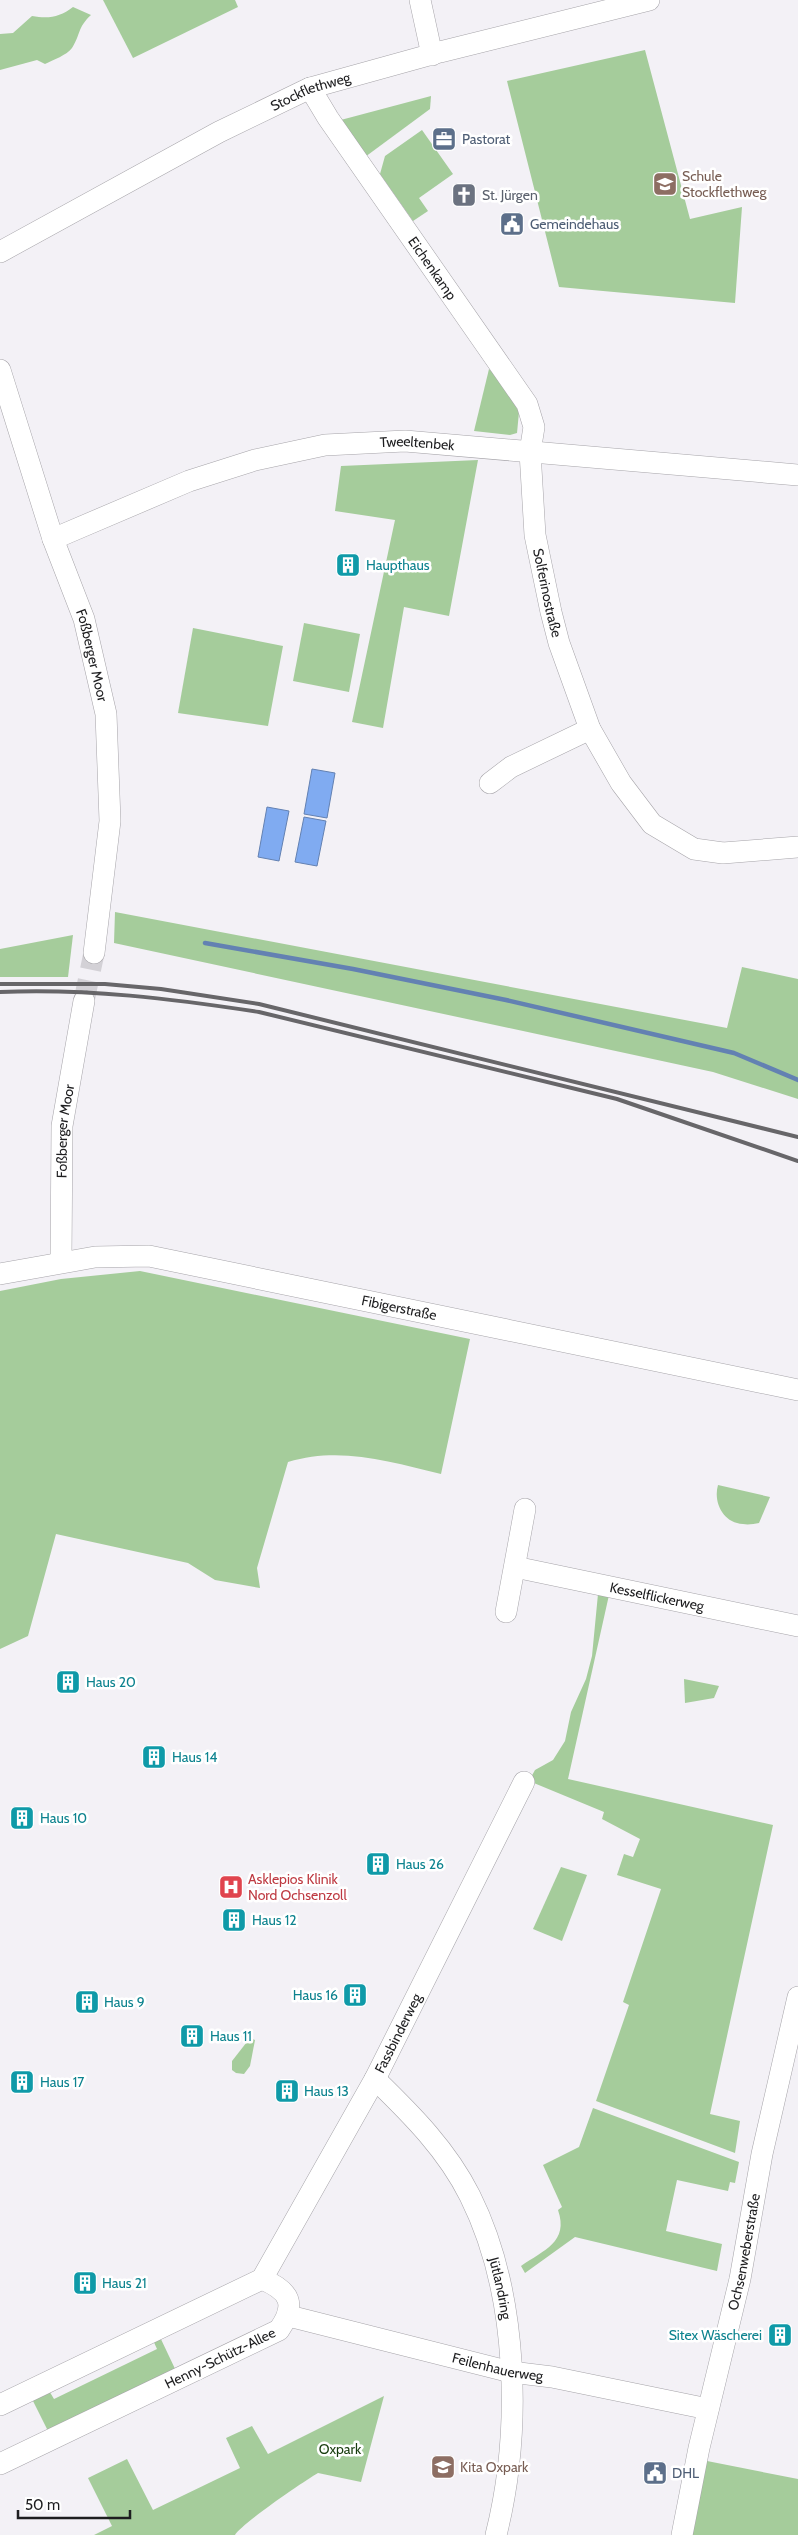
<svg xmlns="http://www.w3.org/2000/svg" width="798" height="2535" font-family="Cabin,sans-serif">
<rect width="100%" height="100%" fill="#f3f1f6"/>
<!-- green -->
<g fill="#a5cc9b">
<path d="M103,0H235L238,7L133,58Z"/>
<path d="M73,7L91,15C77,28 81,34 72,48C67,55 53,60 45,64L37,60L0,70V34L13,33L32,16C49,19 60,17 73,7Z"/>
<path d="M645,50L690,219L742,207L735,303L559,287L507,81Z"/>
<path d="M431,96L430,109L365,157L337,121Z"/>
<path d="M422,130L453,174L419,198L428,211L413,221L380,174L385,156Z"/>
<path d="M489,369L500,378L519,412L517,433L510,435L474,431Z"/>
<path d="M478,460L449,616L404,607L383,728L352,722L395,520L335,511L341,466Z"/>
<path d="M304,623L360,634L349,692L293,681Z"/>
<path d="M193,628L283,646L268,726L178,713Z"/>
<path d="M115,912L727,1028L742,967L798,979V1099L713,1072L114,943Z"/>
<path d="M73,935L68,977H0V949Z"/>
<path d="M140,1271L470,1339L441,1474C390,1462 341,1446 288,1462L257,1568L260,1588L215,1580L188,1563L56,1534L28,1636L0,1649V1291L61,1279Z"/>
<path d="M718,1485L770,1497L759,1523C754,1524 748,1525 743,1524C723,1523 713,1502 718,1485Z"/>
<path d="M598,1594L609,1595L568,1779L773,1825L710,2114L740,2121L735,2153L596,2101L629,2005L623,2002L661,1889L617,1875L624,1854L633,1857L640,1839L602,1819L604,1812L529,1781L535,1770L553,1760L565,1741L571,1712L586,1679L592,1656Z"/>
<path d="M684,1679L719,1686L714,1698L685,1703Z"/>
<path d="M561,1867L587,1875L562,1941L533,1929Z"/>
<path d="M250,2038L255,2040L250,2066L244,2074L236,2073L232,2070V2061Z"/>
<path d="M593,2108L739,2162L735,2183L730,2182L728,2191L677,2180L666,2231L722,2244L717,2271L575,2237L525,2273L521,2266C544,2250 569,2242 558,2210L562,2207L543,2165L579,2147Z"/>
<path d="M159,2335L177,2373L49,2433L31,2397L48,2389L54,2399L157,2349L152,2338Z"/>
<path d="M384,2396L361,2482L318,2473C304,2481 240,2525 235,2535H94L112,2526L88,2478L127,2459L153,2510L240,2468L226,2438L252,2426L268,2454Z"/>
<path d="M702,2460L798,2479V2535H686Z"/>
</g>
<!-- water -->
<g fill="#80abf1" stroke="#6381b2">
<path d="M312,769L335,773L327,818L304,814Z"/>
<path d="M267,807L289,811L279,861L258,857Z"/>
<path d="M304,817L326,821L317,866L295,862Z"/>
</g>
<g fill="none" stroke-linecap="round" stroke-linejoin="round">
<!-- stream -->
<path stroke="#6381b2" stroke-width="4.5" d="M205,943L353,969L506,1000L734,1053L798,1080"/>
<!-- minor-tunnel -->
<path stroke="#d3d1d6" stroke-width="21" stroke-dasharray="21 11" stroke-linecap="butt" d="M84,1001L94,953"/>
<defs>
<g id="minor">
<path d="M420,0L432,55"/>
<path id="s1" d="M310,88L328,118L527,404L534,427L530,452L535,535L551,612L559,643L590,729L621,783L652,824L694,849L723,853L798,847"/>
<path id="s2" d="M0,252L219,132L310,88L440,52L649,0"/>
<path id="s3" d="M0,370L53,539L84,619L106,714L110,821L94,953"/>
<path id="s4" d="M53,539L189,481L255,460L325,445L405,441L798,475"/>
<path d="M490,783L511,767L590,729"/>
<path id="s5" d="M61,1261L62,1126L84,1001"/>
<path id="s6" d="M0,1274L95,1257L149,1256L798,1390"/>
<path id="s7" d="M515,1567L798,1626"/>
<path d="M506,1612L525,1509"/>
<path id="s8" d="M375,2079C412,2115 447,2150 470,2196C519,2294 522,2431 496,2535"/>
<path id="s9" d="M262,2279L375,2079L524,1782"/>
<path id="s10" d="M289,2316L511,2372L552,2377L708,2409"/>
<path d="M0,2405L262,2279C290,2291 297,2304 279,2330L0,2464"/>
<path id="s11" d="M682,2535L699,2448L740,2279L762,2154L798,1997"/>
</g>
</defs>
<!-- minor casing -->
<use href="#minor" stroke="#a6a4a9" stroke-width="22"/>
<!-- minor -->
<use href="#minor" stroke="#fff" stroke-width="21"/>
<!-- rail -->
<g stroke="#676669" stroke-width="4">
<path d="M0,984H105L161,989L259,1004L798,1137"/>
<path d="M0,992C86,988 174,999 259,1012L617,1099L798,1161"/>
</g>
</g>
<!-- icons -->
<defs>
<symbol id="office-square" viewBox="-11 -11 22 22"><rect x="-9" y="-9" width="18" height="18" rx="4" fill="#5c6f8a" stroke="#fff"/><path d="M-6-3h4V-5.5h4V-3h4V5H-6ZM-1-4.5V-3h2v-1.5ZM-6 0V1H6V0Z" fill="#fff"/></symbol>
<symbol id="school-square" viewBox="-11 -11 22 22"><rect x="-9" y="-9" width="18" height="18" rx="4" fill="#8d6e63" stroke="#fff"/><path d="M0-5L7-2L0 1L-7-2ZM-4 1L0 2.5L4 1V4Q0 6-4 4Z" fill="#fff"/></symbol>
<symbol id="church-square" viewBox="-11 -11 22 22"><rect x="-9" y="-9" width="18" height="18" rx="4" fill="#6b7280" stroke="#fff"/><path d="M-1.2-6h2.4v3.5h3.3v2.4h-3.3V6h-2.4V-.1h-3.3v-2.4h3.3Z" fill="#fff"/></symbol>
<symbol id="civic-square" viewBox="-11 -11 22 22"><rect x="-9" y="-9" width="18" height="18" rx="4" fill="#5c6f8a" stroke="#fff"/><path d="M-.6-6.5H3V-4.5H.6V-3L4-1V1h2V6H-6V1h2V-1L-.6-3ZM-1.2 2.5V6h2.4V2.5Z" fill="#fff"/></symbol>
<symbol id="building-square" viewBox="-11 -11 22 22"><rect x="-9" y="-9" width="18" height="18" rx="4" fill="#0f9aa8" stroke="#fff"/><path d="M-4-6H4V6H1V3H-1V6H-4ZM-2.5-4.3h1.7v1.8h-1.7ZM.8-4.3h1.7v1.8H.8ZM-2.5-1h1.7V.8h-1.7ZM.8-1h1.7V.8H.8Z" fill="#fff"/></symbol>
<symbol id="hospital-square" viewBox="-11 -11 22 22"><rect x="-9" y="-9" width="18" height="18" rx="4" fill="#e0444e" stroke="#fff"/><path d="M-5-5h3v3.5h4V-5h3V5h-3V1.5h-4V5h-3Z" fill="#fff"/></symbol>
</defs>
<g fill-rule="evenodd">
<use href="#office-square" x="430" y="125" width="28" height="28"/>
<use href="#school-square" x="651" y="170" width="28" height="28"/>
<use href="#church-square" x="450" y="181" width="28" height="28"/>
<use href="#civic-square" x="498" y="210" width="28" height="28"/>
<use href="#building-square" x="334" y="551" width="28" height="28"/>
<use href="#building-square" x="54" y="1668" width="28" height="28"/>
<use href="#building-square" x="140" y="1743" width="28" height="28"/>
<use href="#building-square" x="8" y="1804" width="28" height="28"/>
<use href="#building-square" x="364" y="1850" width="28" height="28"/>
<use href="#hospital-square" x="217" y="1873" width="28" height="28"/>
<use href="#building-square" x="220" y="1906" width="28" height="28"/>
<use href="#building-square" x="341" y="1981" width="28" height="28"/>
<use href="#building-square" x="73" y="1988" width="28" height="28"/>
<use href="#building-square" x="178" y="2022" width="28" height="28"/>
<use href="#building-square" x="8" y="2068" width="28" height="28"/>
<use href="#building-square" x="273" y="2077" width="28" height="28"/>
<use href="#building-square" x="71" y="2269" width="28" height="28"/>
<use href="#building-square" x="766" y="2321" width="28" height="28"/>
<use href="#school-square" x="429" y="2453" width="28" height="28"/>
<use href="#civic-square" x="641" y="2459" width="28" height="28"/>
</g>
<g text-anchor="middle" stroke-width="5" stroke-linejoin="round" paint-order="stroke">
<!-- street labels -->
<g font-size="14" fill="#1e1e20" stroke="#fff">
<text dy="5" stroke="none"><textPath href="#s2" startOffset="350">Stockflethweg</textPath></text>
<text dy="5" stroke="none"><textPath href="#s1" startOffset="218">Eichenkamp</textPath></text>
<text dy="5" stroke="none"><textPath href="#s4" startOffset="381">Tweeltenbek</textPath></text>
<text dy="5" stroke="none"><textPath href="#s1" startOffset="575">Solferinostraße</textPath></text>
<text dy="5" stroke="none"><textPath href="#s3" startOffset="300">Foßberger Moor</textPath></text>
<text dy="5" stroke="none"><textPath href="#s5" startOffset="130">Foßberger Moor</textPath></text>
<text dy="5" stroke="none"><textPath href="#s6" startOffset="406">Fibigerstraße</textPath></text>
<text dy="5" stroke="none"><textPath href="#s7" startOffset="145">Kesselflickerweg</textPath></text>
<text dy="5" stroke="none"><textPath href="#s9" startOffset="281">Fassbinderweg</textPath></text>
<text dy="5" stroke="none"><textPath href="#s11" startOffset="290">Ochsenweberstraße</textPath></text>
<text dy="5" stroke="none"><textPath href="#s8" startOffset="249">Jütlandring</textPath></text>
<text transform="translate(220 2358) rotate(-26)" y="5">Henny-Schütz-Allee</text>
<text dy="5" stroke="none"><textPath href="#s10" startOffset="215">Feilenhauerweg</textPath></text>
</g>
<!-- service labels -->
<g font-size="14" fill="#4e5e75" stroke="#fff" text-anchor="start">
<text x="462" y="144">Pastorat</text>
<text x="530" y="229">Gemeindehaus</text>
<text x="672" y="2478">DHL</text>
</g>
<!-- education labels -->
<g font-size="14" fill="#785e54" stroke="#fff" text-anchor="start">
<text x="682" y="181">Schule<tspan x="682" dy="16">Stockflethweg</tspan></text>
<text x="460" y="2472">Kita Oxpark</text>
</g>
<!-- worship labels -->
<g font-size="14" fill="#5b616d" stroke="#fff" text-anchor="start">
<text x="482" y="200">St. Jürgen</text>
</g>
<!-- culture labels -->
<g font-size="14" fill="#0d838f" stroke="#fff" text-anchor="start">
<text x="366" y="570">Haupthaus</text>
<text x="86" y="1687">Haus 20</text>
<text x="172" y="1762">Haus 14</text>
<text x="40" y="1823">Haus 10</text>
<text x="396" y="1869">Haus 26</text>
<text x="252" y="1925">Haus 12</text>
<text x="338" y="2000" text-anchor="end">Haus 16</text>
<text x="104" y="2007">Haus 9</text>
<text x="210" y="2041">Haus 11</text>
<text x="40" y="2087">Haus 17</text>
<text x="304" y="2096">Haus 13</text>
<text x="102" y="2288">Haus 21</text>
<text x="762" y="2340" text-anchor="end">Sitex Wäscherei</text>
</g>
<!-- health labels -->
<g font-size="14" fill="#be3a42" stroke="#fff" text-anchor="start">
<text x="248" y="1884">Asklepios Klinik<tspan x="248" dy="16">Nord Ochsenzoll</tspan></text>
</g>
<!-- park labels -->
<g font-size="14" fill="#183d0e" stroke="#fff">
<text x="340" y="2454">Oxpark</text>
</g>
</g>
<!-- scale -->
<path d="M18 2510v8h112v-8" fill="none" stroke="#1e1e20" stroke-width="2.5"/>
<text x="25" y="2510" font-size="15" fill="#1e1e20" stroke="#ffffff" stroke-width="4" paint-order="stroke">50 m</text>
</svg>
